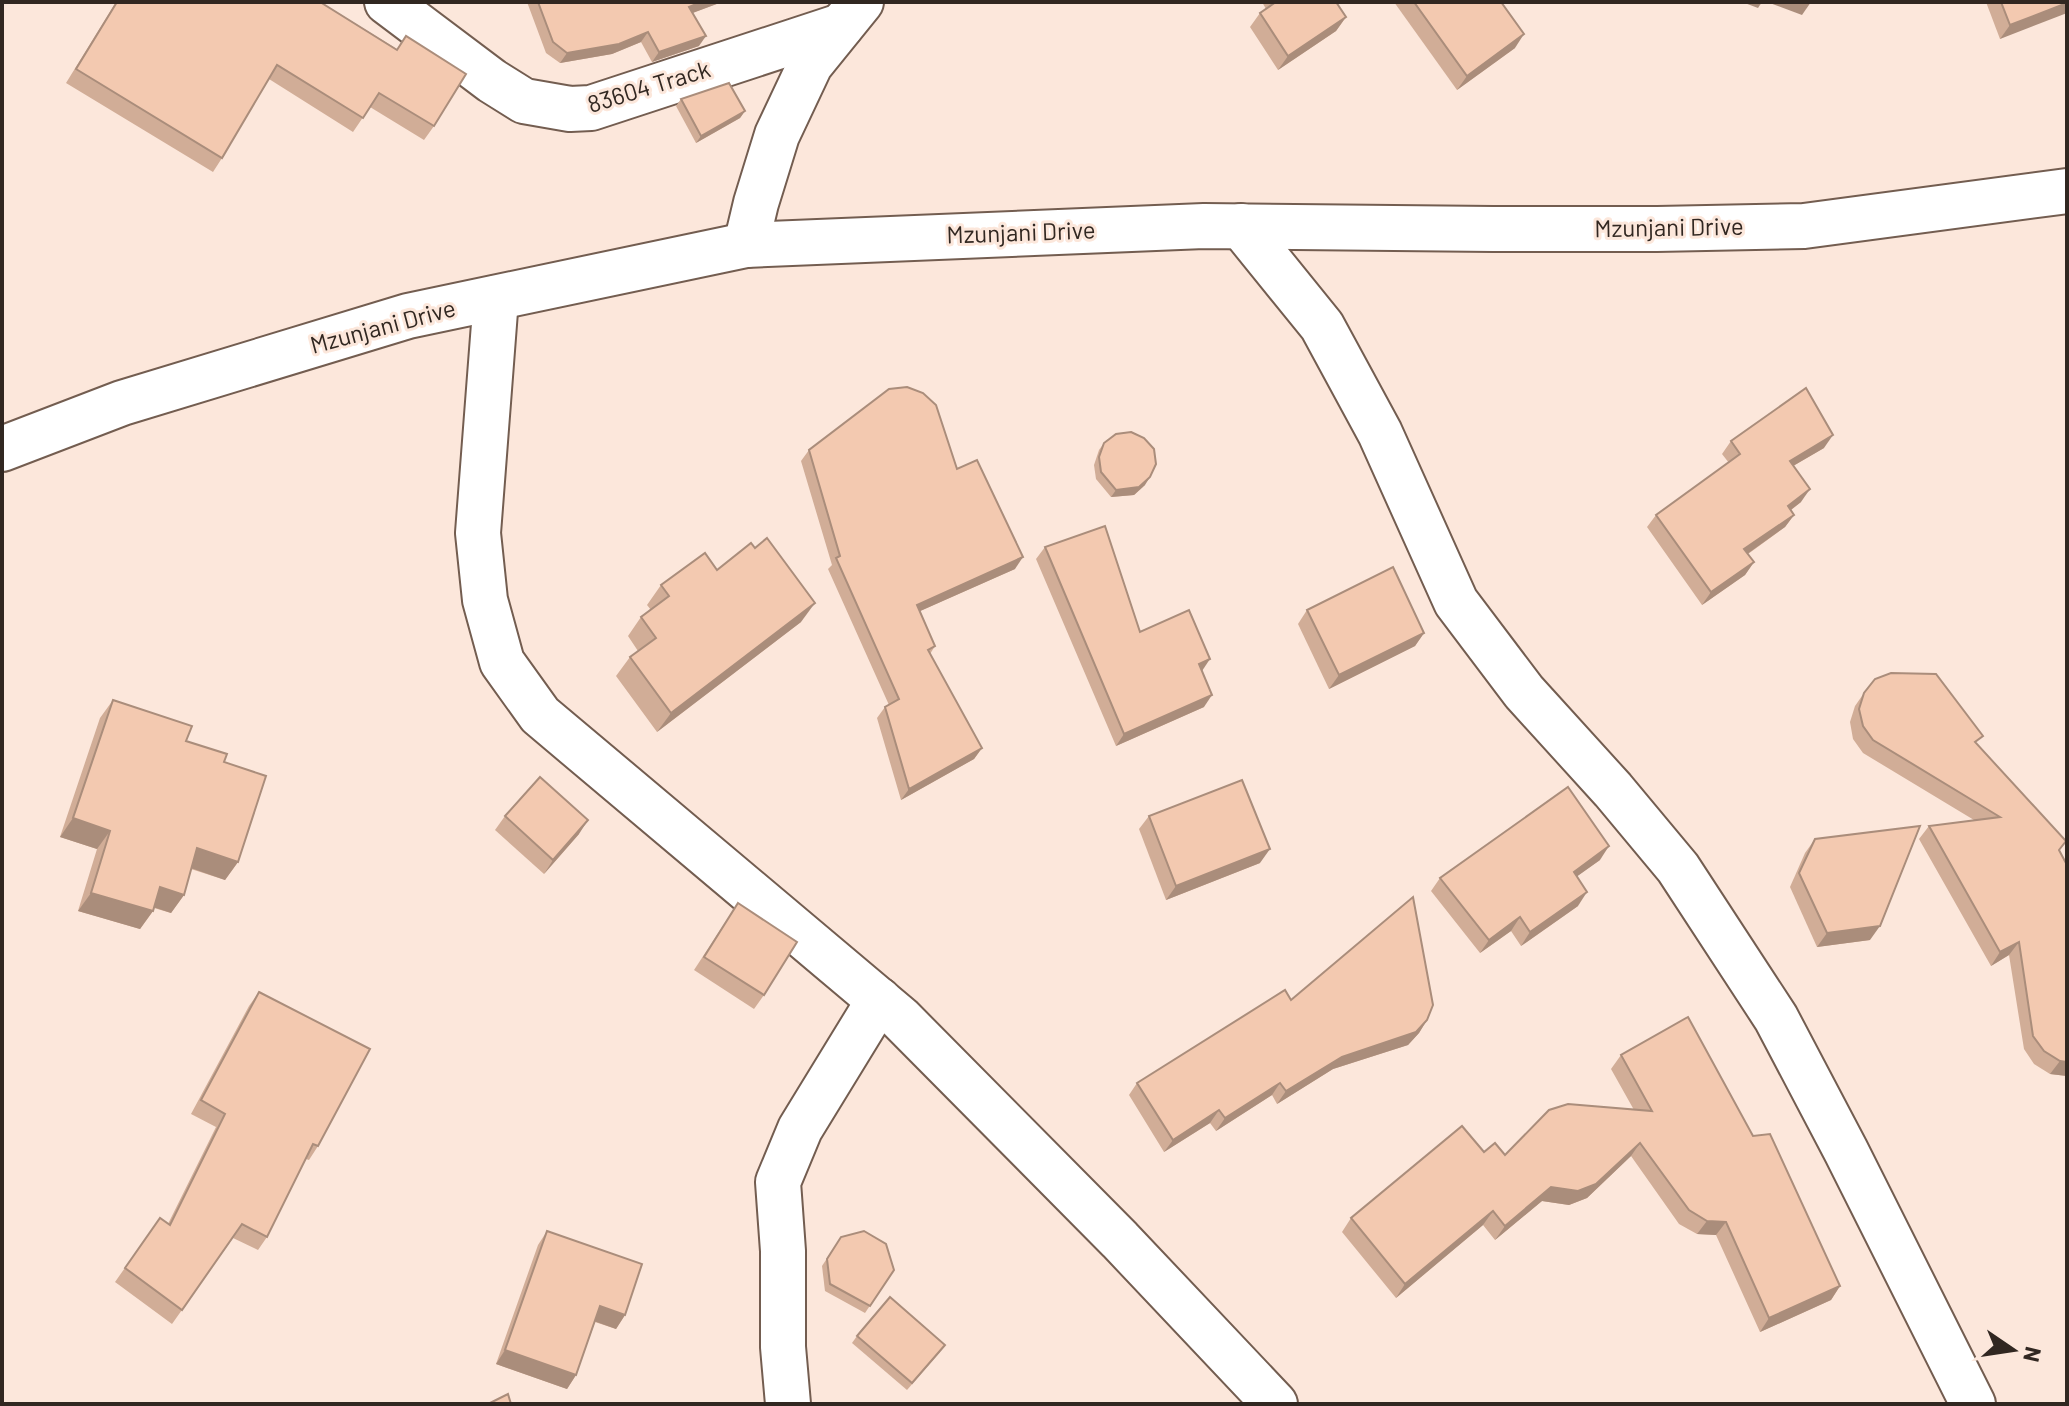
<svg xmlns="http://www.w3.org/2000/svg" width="2069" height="1406" font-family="Barlow,sans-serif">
<rect width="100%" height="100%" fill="#fce7db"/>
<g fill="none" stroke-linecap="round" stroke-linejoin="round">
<defs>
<g id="street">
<path d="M387,2L492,81L524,101L570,109L591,108L841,26"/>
<path d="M1241,226L1322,326L1380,433L1456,602L1524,692L1613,790L1678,868L1776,1018L1846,1151L1973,1404"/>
<path d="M496,298L478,533L485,600L502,662L540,715L900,1018L1120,1240L1275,1404"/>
<path d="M788,1404L783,1347V1251L778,1182L800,1129L879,1000"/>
</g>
<g id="secondary">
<path d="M746,245L756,203L777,135L810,65L861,2"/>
<path d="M2,449L122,403L408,316L746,245L1204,226L1493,229H1657L1804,226L2067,191"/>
</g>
</defs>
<!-- street casing -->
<use href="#street" stroke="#735d50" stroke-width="48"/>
<!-- secondary casing -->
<use href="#secondary" stroke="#735d50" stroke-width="48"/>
<!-- street -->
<use href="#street" stroke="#fff" stroke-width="44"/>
<!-- secondary -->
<use href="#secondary" stroke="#fff" stroke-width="44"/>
</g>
<!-- wall -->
<g fill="#d1ad97">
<path d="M116,2H320L397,49L406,36L434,126L424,140L370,107L353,132L269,79L222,158L213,172L66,83Z"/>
<path d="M527,2H722L692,13L699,46L652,62L641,42L612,54L560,63L546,53Z"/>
<path d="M1262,2H1336L1346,17L1336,31L1278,70L1250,27L1260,13L1266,9Z"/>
<path d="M1394,2H1501L1515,48L1457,90Z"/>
<path d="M1986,2H2067L2000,39Z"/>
<path d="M681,99L745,111L740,118L696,143L676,106Z"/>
<path d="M1731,441L1824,448L1793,466L1801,502L1791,510L1794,515L1785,527L1748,554L1754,562L1745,575L1702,605L1647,527L1656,515L1729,463L1722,454Z"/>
<path d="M1104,443L1145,485L1134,495L1111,497L1096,479L1094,465L1099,450Z"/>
<path d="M809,450L957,469L1015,569L920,611L935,646L930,654L982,748L974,759L901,800L877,718L885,707L889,705L828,569L832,565L801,461Z"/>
<path d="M1045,547L1140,632L1202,671L1204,707L1116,746L1036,559Z"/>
<path d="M717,570L801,622L657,732L616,676L630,657L638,651L628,636L641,617L651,610L647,605L661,585Z"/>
<path d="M1307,610L1424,633L1415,646L1329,689L1298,624Z"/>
<path d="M1864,693L1977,744L2059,851L2067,1076L2050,1074L2034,1064L2024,1049L2009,955L1991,966L1919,839L1929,826L1974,820L1863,753L1853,739L1850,722L1855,706Z"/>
<path d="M113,700L224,762L238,862L225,880L191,869L184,895L171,913L154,908L153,911L140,929L78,911L97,849L60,837L100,718Z"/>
<path d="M505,816L579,834L544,874L495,830Z"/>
<path d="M1149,816L1260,863L1166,900L1139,829Z"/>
<path d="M1815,839L1870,940L1817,947L1790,887L1805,853Z"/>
<path d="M1600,860L1577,876L1578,906L1521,946L1511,931L1480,953L1431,891L1440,878Z"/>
<path d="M738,903L764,995L754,1009L694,970Z"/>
<path d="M259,992L318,1146L309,1160L306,1159L267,1237L258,1250L233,1238L172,1324L115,1282L160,1218L168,1224L216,1127L191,1114L249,1006Z"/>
<path d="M1291,1000L1427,1020L1419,1033L1408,1045L1333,1069L1277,1104L1272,1095L1216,1131L1210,1123L1164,1152L1129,1095L1137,1083Z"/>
<path d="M1621,1055L1753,1136L1840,1286L1831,1300L1760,1332L1716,1235L1697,1234L1679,1224L1631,1156L1587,1198L1569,1205L1542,1201L1495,1240L1483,1225L1396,1298L1342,1232L1351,1218L1484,1152L1505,1155L1634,1110L1611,1069Z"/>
<path d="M547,1231L625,1315L616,1329L595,1322L576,1375L567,1389L496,1364L538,1245Z"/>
<path d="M841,1237L894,1270L865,1313L825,1291L822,1266Z"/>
<path d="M857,1336L940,1352L907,1390L852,1343Z"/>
</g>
<!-- shaded-wall -->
<g fill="#aa8d7b">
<path d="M701,2H722L682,17L689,7Z"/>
<path d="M1742,2H1762L1758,8Z"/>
<path d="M1767,2H1811L1802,15Z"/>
<path d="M2067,3V13L2000,39L2010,25Z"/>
<path d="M1346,17L1336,31L1278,70L1288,56Z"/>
<path d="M648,32L641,42L612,54L560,63L567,53Z"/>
<path d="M1524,34L1515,48L1457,90L1467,76Z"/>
<path d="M706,36L699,46L652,62L659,52Z"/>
<path d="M745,111L740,118L696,143L701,136Z"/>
<path d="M1833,435L1824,448L1781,473L1790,461Z"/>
<path d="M1150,477L1145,485L1134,495L1111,497L1116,490Z"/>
<path d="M1810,489L1801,502L1779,519L1788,506Z"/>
<path d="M1794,515L1785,527L1736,562L1744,549Z"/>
<path d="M1023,557L1015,569L909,616L917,605Z"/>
<path d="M1754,562L1745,575L1702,605L1711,592Z"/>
<path d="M815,603L801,622L657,732L671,713Z"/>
<path d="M1424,633L1415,646L1329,689L1339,675Z"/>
<path d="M1210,659L1202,671L1199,664Z"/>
<path d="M1212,695L1204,707L1116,746L1124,734Z"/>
<path d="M982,748L974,759L901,800L909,789Z"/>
<path d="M73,818L110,831L97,849L60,837Z"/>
<path d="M588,820L579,834L544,874L553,860Z"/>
<path d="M1609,846L1600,860L1565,885L1574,872Z"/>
<path d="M197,848L238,862L225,880L185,866Z"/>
<path d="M1270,849L1260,863L1166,900L1176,886Z"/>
<path d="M160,887L184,895L171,913L147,905Z"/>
<path d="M1587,892L1578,906L1521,946L1530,932Z"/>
<path d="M91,893L153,911L140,929L78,911Z"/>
<path d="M1520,917L1511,931L1480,953L1489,940Z"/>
<path d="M1880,926L1870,940L1817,947L1827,933Z"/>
<path d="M2019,942L2009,955L1991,966L2000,952Z"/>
<path d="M1427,1020L1419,1033L1408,1045L1333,1069L1277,1104L1286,1091L1342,1057Z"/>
<path d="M2060,1061L2067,1062V1076L2050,1074Z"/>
<path d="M1280,1083L1272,1095L1216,1131L1225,1118Z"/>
<path d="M1219,1110L1210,1123L1164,1152L1173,1140Z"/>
<path d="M1640,1143L1631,1156L1587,1198L1569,1205L1542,1201L1495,1240L1505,1226L1551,1187Z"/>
<path d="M1493,1211L1483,1225L1396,1298L1405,1284Z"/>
<path d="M1707,1221L1726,1222L1716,1235L1697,1234Z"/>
<path d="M1840,1286L1831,1300L1760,1332L1769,1318Z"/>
<path d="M600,1306L625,1315L616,1329L591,1320Z"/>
<path d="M505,1350L576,1375L567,1389L496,1364Z"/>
</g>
<!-- building -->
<g fill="#f3c9b0" stroke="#aa8d7b" stroke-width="2">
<path d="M117,2H320L397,50L406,36L466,74L434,126L379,93L363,118L277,65L222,158L76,69Z"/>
<path d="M538,2H701L689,7L706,36L659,52L648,32L619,44L567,53L553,42Z"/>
<path d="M1276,2H1336L1346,17L1288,56L1260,13Z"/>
<path d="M1414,2H1501L1524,34L1467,76Z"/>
<path d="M2001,2H2067V3L2010,25Z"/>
<path d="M729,83L745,111L701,136L681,99Z"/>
<path d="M907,387L923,393L936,405L957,469L977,460L1023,557L917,605L935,646L928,650L982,748L909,789L885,707L899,699L836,558L840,556L809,450L889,389Z"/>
<path d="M1806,388L1833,435L1790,461L1810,489L1788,506L1794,515L1744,549L1754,562L1711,592L1656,515L1740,454L1731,441Z"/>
<path d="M1131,432L1144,438L1154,449L1156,464L1150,477L1139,487L1116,490L1101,472L1099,457L1104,443L1116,434Z"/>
<path d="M1105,526L1140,632L1189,610L1210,659L1199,664L1212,695L1124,734L1045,547Z"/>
<path d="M767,538L815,603L671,713L630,657L656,638L641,617L669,596L661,585L705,553L717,570L751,543L755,548Z"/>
<path d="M1393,567L1424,633L1339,675L1307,610Z"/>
<path d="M1891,673L1936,674L1983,736L1975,742L2066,841L2059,850L2067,865V1062L2060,1061L2044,1051L2033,1036L2019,942L2000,952L1929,826L2000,817L1873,740L1863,726L1859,709L1864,693L1875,679Z"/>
<path d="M113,700L192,726L186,741L227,754L224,762L266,776L238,862L197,848L184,895L160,887L153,911L91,893L110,831L73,818Z"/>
<path d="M540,777L588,820L553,860L505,816Z"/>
<path d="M1242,780L1270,849L1176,886L1149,816Z"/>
<path d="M1568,787L1609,846L1574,872L1587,892L1530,932L1520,917L1489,940L1440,878Z"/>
<path d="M1920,826L1880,926L1827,933L1799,873L1815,839Z"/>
<path d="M1413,897L1433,1005L1427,1020L1416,1032L1342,1057L1286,1091L1280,1083L1225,1118L1219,1110L1173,1140L1137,1083L1285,990L1291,1000Z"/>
<path d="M738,903L797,942L764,995L704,957Z"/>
<path d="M259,992L370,1049L318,1146L313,1144L267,1237L242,1224L182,1310L125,1268L160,1218L170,1225L225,1114L201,1100Z"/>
<path d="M1688,1017L1753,1136L1770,1134L1840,1286L1769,1318L1726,1222L1707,1221L1689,1210L1640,1143L1596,1184L1578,1191L1551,1187L1505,1226L1493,1211L1405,1284L1351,1218L1462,1126L1484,1152L1495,1143L1505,1155L1549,1110L1568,1104L1652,1111L1621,1055Z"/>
<path d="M547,1231L642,1264L625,1315L600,1306L576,1375L505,1350Z"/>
<path d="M864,1231L886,1244L894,1270L870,1306L830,1284L827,1259L841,1237Z"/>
<path d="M890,1297L945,1345L912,1383L857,1336Z"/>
<path d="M508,1394L511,1404H488Z"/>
</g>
<g text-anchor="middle" stroke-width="6" stroke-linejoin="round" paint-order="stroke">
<!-- street labels -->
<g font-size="24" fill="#312721" stroke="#fce7db">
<text transform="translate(649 87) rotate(-17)" y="8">83604 Track</text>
<text transform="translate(1669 228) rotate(-1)" y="8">Mzunjani Drive</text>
<text transform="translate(1021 233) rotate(-2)" y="8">Mzunjani Drive</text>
<text transform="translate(383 327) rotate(-15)" y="8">Mzunjani Drive</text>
</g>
</g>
<!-- border -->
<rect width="2069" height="1406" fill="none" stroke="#312721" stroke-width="8"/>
<!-- north arrow -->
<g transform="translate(2013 1350) rotate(103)" stroke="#fce7db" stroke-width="6" paint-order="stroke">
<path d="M0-6L14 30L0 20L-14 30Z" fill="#312721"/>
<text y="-12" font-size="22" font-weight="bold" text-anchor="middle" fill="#312721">N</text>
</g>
</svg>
